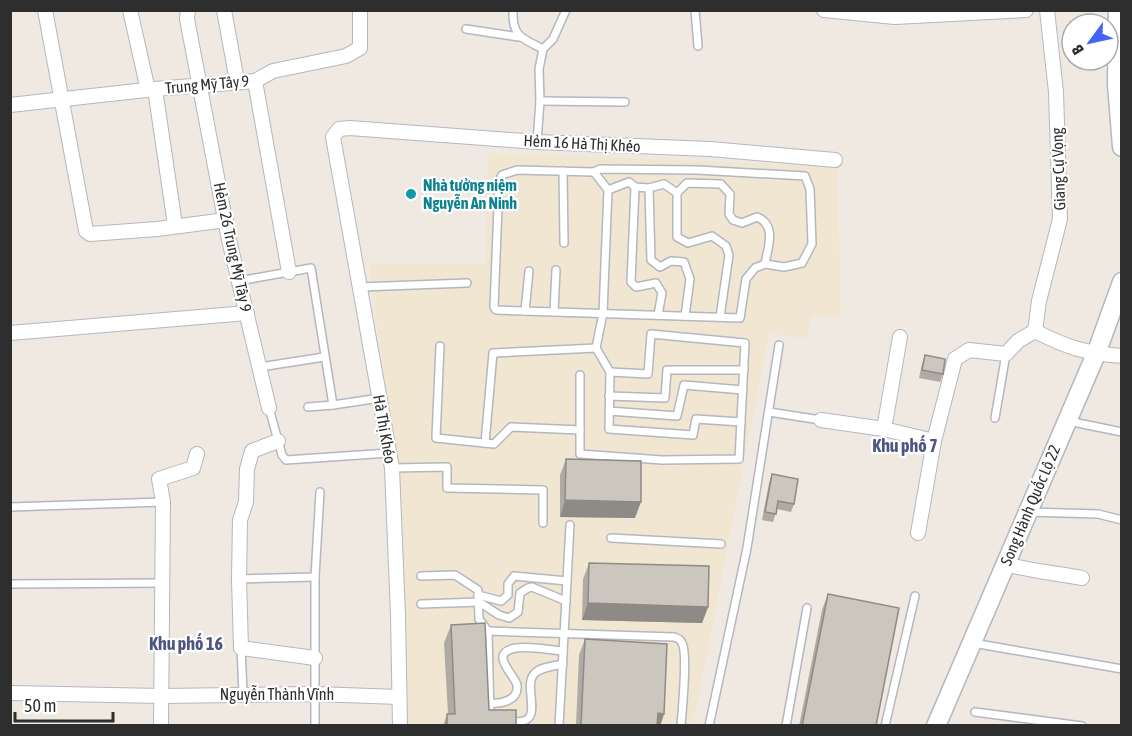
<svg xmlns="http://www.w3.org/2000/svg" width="1132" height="736" font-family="'Asap Condensed',sans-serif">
<rect width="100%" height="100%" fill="#efe9e1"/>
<!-- education -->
<path fill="#f0e6d1" d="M488,153L837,166L841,316L811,315L807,339L769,333L693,725H405L397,484L369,263L485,264Z"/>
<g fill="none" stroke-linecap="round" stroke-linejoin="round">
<defs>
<g id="lane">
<path d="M513,10C512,37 522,38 543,49"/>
<path d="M695,10L698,46"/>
<path d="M466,29L519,37"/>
<path d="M540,101L625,102"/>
<path d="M537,142L540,101L539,69L543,49L553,39L566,10"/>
<path d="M600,169L697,170L805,176L810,189L812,244L802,263L784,267L765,264L755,268L746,279L740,318L496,310L494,307L499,182L502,175L517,170L594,172Z"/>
<path d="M563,171L564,243"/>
<path d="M594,172L608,190L603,313L596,348L610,372L609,429L693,435L696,419L741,422"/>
<path d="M635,187L649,188L664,184L677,193V237L688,243L712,236L726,246L729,255L720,317"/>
<path d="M649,188L651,260L660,267L671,261L684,262L690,279L685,316"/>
<path d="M608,190L629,182L635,187L631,282L636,287L656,283L662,293L658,315"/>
<path d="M677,193L687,183L721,184L730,194L729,214L733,220L742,223L757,217C777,225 768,247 765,264"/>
<path d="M239,281L311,268L333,405L380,398"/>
<path d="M360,287L467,283"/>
<path d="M525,311L529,271"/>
<path d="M554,312L556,270"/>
<path d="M440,346L436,438L494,444L511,427L580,430"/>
<path d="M260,367L324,357"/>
<path d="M580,375V454L662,460L739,459L745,343L651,334L648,374L610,372"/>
<path d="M609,396L665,398L667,370H744"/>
<path d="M308,407L333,405"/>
<path d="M269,408L282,455L286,460L389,453"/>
<path d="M609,411L677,416L684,385L743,390"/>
<path d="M769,412L821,420"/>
<path d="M995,418L1006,354"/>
<path d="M1068,421L1122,432"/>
<path d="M485,443L493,353L596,348"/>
<path d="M392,468L447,467V488L543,490V523"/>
<path d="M10,507L163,502"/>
<path d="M1029,512L1098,514L1122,520"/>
<path d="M611,538L721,544"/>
<path d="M421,576L455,575L478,590L479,619L488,631L490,717"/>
<path d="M239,579L315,577"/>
<path d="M10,584L163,583"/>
<path d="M478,595L501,601L508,595V584L514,576L567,581"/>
<path d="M421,604L479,602L499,615L509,618L518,612L520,593L528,588L532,587L566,601"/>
<path d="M488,631L674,637C679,639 680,639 682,643C688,653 682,711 681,726"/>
<path d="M973,643L1122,669"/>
<path d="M241,648L243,693"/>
<path d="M490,703C500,704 519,701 517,685C515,675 487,653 516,648C530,646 549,650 563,651"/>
<path d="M975,712L1082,726"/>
<path d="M509,721C550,728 520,687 535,673C541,667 554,666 563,664"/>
<path d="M315,726V577L320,492"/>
<path d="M559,726L570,525"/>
<path d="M709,726L747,548L779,345"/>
<path d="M786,726L807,608"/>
<path d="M885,726L915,596"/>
</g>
<g id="street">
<path d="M45,10L86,231L90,234L157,229L226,220"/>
<path d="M130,10L148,90"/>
<path d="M188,10L187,19L229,240L269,408"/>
<path d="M224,10L237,81"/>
<path d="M824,10L895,17L1026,10"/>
<path d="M1047,10L1056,92L1060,219L1039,301L1035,331C1068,348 1085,353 1122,356"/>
<path d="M255,81L289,272"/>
<path d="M155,89L175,225"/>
<path d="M10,105L155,89L255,81L273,71L346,56L360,48V10"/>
<path d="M10,333L247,313"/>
<path d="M821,420L884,429L934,441"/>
<path d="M884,429L900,337"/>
<path d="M278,441L252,451L247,469L246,502L240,520L239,579L241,648L315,658"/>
<path d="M918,533L934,441L955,359L969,350L1006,354L1018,341L1035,331"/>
<path d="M1005,564C1031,571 1055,573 1082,578"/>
<path d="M10,693L162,696L315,694L399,697"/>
<path d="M161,726L163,502L159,479L193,468L197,454"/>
<path d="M400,726L398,616L392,468L333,137L339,129L350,128L537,142L710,149L835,160"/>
</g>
<g id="secondary">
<path d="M1118,10L1117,84L1122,147"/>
<path d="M936,726L1096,354L1122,282"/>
</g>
</defs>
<!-- lane casing -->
<use href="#lane" stroke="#b4b7c1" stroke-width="10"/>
<!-- street casing -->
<use href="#street" stroke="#b4b7c1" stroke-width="16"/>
<!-- secondary casing -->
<use href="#secondary" stroke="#b4b7c1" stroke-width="21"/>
<!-- lane -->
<use href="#lane" stroke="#fff" stroke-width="7"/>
<!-- street -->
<use href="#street" stroke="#fff" stroke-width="14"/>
<!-- secondary -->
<use href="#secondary" stroke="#fff" stroke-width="18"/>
</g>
<!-- wall -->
<g fill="#afaba4">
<path d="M925,355L943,374L940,382L919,378L922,364Z"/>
<path d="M566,459L635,518L560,517V475Z"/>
<path d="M772,474L794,504L791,512L777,509L773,522L762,520L769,483Z"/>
<path d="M589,563L708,607L702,623L582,620L583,579Z"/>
<path d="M828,594L876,726H799L822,610Z"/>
<path d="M451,625L489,710L516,726H443L447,714H448L444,643Z"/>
<path d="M585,639L664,714L660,726H572L576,725L579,655Z"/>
</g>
<!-- shaded-wall -->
<g fill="#8e8b86">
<path d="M565,500L641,502L635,518L560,517Z"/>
<path d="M588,603L708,607L702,623L582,620Z"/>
<path d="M658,713L664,714L660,726H653Z"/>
</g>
<!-- building -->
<g fill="#cbc7bf" stroke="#8e8b86" stroke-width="1.5">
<path d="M925,355L945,359L943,374L922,370Z"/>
<path d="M566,459L641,461V502L565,500Z"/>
<path d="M772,474L798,479L794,504L778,501L776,514L765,512Z"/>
<path d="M589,563L709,566L708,607L588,603Z"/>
<path d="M828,594L899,608L876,726H802Z"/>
<path d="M485,623L489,710H516V726H447V714H455L451,625Z"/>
<path d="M585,639L667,644L664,714L658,713L657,726H572L581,725Z"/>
</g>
<!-- markers -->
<circle fill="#0f9aa8" stroke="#fff" stroke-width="2" cx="411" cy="194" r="6"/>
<g text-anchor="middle" stroke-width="4.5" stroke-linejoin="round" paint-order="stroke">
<!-- street labels -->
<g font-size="16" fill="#2e2e2e" stroke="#fff">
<text transform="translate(207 84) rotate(-5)" y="6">Trung Mỹ Tây 9</text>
<text transform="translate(582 143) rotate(3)" y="6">Hẻm 16 Hà Thị Khéo</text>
<text transform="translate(1058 169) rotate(-92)" y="6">Giang Cự Vọng</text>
<text transform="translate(233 247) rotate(78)" y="6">Hẻm 26 Trung Mỹ Tây 9</text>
<text transform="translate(385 429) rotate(80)" y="6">Hà Thị Khéo</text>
<text transform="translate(1030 505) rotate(-67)" y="6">Song Hành Quốc Lộ 22</text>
<text x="277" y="700">Nguyễn Thành Vĩnh</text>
</g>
<!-- culture labels -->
<g font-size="16" font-weight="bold" fill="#0d838f" stroke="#fff" text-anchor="start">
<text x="423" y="191">Nhà tưởng niệm<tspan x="423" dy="18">Nguyễn An Ninh</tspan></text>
</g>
<!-- neighbourhood labels -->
<g font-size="18" font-weight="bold" fill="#4d5680" stroke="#fff">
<text x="905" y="452">Khu phố 7</text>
<text x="186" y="650">Khu phố 16</text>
</g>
</g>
<!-- border -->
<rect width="1132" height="736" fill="none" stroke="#2e2e2e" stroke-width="24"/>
<!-- north arrow -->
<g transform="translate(1090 42) rotate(237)"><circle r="28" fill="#ffffff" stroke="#ababab" stroke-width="1.5"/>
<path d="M0-4.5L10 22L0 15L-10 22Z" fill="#4264fb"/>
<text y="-9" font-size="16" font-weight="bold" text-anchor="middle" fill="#2e2e2e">B</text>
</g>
<!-- scale -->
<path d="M15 712v9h98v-9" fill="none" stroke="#2e2e2e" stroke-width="3"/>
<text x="24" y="712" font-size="18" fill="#2e2e2e" stroke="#ffffff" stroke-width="4.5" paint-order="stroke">50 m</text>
</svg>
